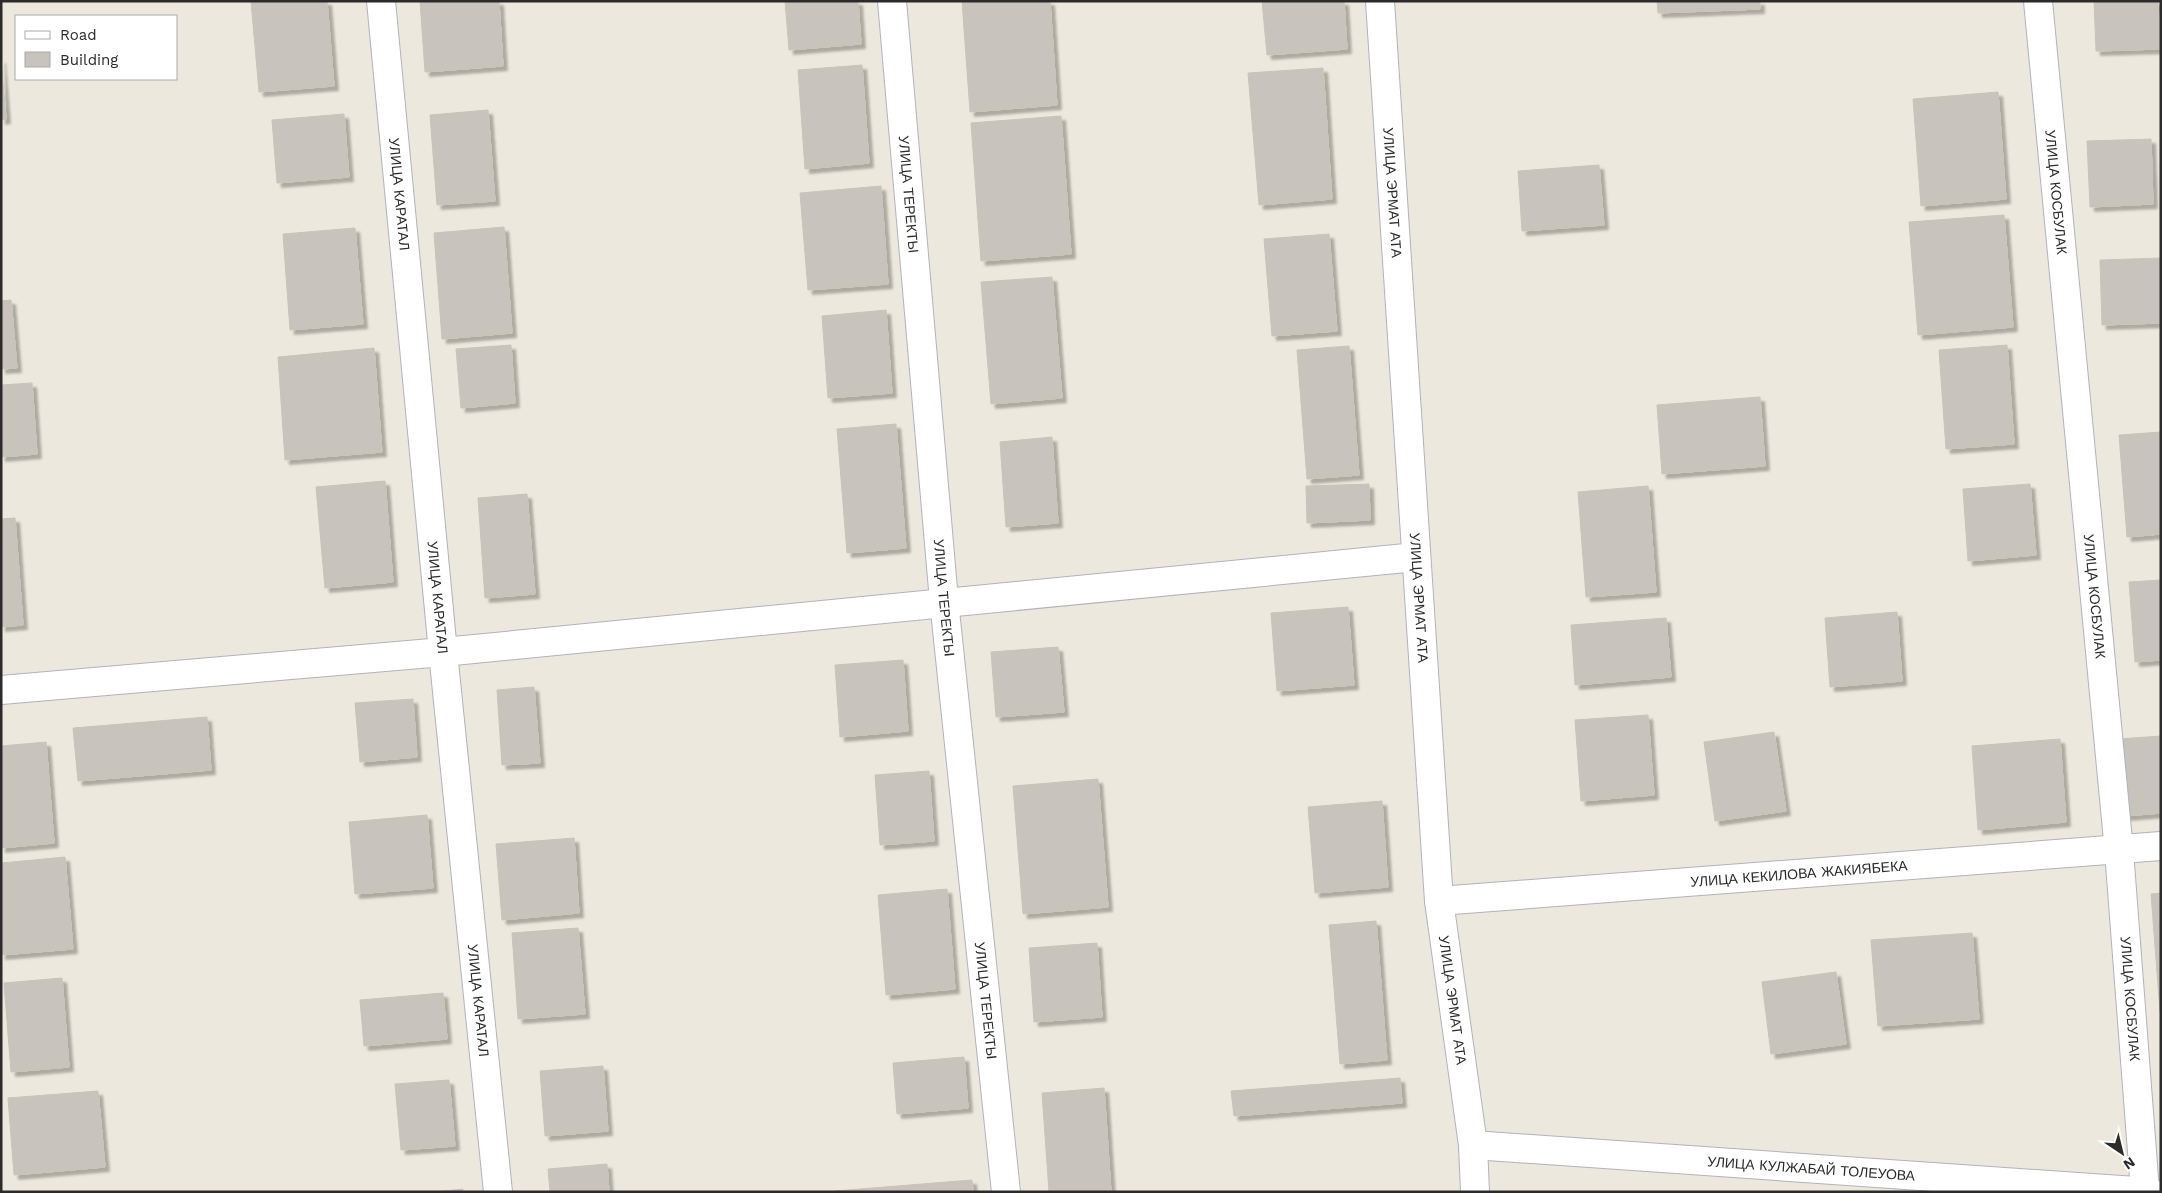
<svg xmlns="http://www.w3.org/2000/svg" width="2162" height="1193" font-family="'Work Sans',sans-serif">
<defs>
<filter id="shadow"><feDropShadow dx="4.5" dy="4.5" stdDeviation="1" flood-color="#0004"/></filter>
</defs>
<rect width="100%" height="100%" fill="#ece8dd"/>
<!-- building -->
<g fill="#c8c4bd" stroke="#c8c4b7" filter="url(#shadow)">
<path d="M251,1H327L334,86L259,92Z"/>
<path d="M420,1H499L503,66L425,72Z"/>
<path d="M785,1H858L861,44L789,50Z"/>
<path d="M962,1H1050L1057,105L970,112Z"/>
<path d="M1262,1H1344L1347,49L1267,55Z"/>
<path d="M1657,1H1760V9L1658,13Z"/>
<path d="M2094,1H2158L2160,49L2096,51Z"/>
<path d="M1,59L6,119L1,120Z"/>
<path d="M862,65L869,163L805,169L798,70Z"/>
<path d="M1323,68L1332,199L1259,205L1248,73Z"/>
<path d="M1998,92L2006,199L1921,206L1913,99Z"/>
<path d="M488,110L495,201L437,205L430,115Z"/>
<path d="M344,114L349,177L277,183L272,120Z"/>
<path d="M1061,116L1071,254L981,261L971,123Z"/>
<path d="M2151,139L2153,204L2090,207L2087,141Z"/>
<path d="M1599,165L1604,225L1522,231L1518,171Z"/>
<path d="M881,186L888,284L808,290L800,193Z"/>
<path d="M2004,215L2013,327L1918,335L1909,222Z"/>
<path d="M504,227L512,333L442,339L434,233Z"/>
<path d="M355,228L363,324L290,330L283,234Z"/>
<path d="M1329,234L1337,331L1272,336L1264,239Z"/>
<path d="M2161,258V323L2102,325L2100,260Z"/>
<path d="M1052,277L1062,398L991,404L981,282Z"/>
<path d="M11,300L17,368L1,369V301Z"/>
<path d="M886,310L892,393L828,398L822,316Z"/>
<path d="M511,345L515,403L461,408L456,349Z"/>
<path d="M2007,345L2014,444L1946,449L1939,350Z"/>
<path d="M1349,346L1359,475L1307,479L1297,350Z"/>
<path d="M374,348L382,452L285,460L278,357Z"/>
<path d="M32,383L37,454L1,457V385Z"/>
<path d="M1760,397L1765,466L1662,474L1657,405Z"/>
<path d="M896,424L906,548L847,553L837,429Z"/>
<path d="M2161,432V534L2127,537L2119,435Z"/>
<path d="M1052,437L1058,523L1006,527L1000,442Z"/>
<path d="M385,481L393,582L325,588L316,487Z"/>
<path d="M1369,484L1370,520L1307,523L1306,486Z"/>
<path d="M2030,484L2036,555L1968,561L1963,489Z"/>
<path d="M1648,486L1656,592L1586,597L1578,492Z"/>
<path d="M527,494L535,594L485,598L478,498Z"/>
<path d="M15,518L23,625L1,627V519Z"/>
<path d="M2161,580V660L2135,662L2129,582Z"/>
<path d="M1348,607L1354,685L1277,691L1271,613Z"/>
<path d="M1897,612L1902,681L1830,687L1825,618Z"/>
<path d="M1666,618L1671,677L1575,685L1571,625Z"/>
<path d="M1058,647L1064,712L996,717L991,652Z"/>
<path d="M903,660L908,731L840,737L835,665Z"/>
<path d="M534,687L540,763L502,765L497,690Z"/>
<path d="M413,699L417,757L360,762L355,703Z"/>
<path d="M1648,715L1654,795L1581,801L1575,720Z"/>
<path d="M207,717L211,770L78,781L73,728Z"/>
<path d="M1774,732L1786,811L1715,821L1704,742Z"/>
<path d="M2161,736V813L2125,816L2118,739Z"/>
<path d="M2060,739L2066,822L1978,830L1972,746Z"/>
<path d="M46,742L54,843L1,848V746Z"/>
<path d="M929,771L934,841L880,845L875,775Z"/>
<path d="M1098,779L1108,907L1023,914L1013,786Z"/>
<path d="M1382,801L1388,887L1315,893L1308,807Z"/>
<path d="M427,815L433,888L355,894L349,822Z"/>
<path d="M574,838L579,913L502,920L496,844Z"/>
<path d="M65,857L73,949L1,955V863Z"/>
<path d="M947,889L955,989L886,995L878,895Z"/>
<path d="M2161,893V1012H2160L2151,894Z"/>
<path d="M1376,921L1387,1060L1340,1064L1329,925Z"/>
<path d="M578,928L585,1014L518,1019L512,933Z"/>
<path d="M1972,933L1979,1019L1878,1026L1871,940Z"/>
<path d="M1097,943L1102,1017L1034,1022L1029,948Z"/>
<path d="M1836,972L1846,1044L1771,1054L1762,982Z"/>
<path d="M62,978L69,1067L11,1072L4,983Z"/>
<path d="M443,993L447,1039L364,1046L360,1000Z"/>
<path d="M964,1057L968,1108L897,1114L893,1063Z"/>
<path d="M603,1066L608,1131L545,1136L540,1071Z"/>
<path d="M1400,1078L1402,1103L1234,1116L1231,1091Z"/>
<path d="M449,1080L455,1146L401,1150L395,1084Z"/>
<path d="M1104,1088L1111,1192H1049L1042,1093Z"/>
<path d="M98,1091L105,1167L14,1175L8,1098Z"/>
<path d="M607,1164L609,1192H550L548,1169Z"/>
<path d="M972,1180L973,1192L835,1191Z"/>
<path d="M463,1189V1192H435Z"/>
</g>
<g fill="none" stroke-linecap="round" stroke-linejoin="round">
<defs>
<g id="minor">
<path id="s1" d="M381,1L443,652L498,1192"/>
<path id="s2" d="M892,1L944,601L1006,1192"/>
<path id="s3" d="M1380,1L1439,901L1473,1145L1475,1192"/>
<path id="s4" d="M2038,1L2119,851L2145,1191"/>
<path d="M1,690L443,652L1416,557"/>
<path id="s5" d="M1439,901L2161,846"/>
<path id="s6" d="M1473,1145L2150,1192"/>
</g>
</defs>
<!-- minor casing -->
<use href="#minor" stroke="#b1b2be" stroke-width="30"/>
<!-- minor -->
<use href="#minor" stroke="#fff" stroke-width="28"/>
</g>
<g text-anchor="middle" stroke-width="5" stroke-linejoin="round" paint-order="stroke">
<!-- street labels -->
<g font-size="14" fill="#2b2b2b" stroke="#fff">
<text dy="5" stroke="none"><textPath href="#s1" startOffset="194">УЛИЦА КАРАТАЛ</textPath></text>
<text dy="5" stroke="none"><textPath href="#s2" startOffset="194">УЛИЦА ТЕРЕКТЫ</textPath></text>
<text dy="5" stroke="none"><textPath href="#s3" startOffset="192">УЛИЦА ЭРМАТ АТА</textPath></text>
<text dy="5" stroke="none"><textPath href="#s4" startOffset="192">УЛИЦА КОСБУЛАК</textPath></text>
<text dy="5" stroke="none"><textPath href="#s4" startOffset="598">УЛИЦА КОСБУЛАК</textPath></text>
<text dy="5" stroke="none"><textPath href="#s1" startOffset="599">УЛИЦА КАРАТАЛ</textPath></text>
<text dy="5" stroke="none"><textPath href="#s2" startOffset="599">УЛИЦА ТЕРЕКТЫ</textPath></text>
<text dy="5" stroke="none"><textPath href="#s3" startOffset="598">УЛИЦА ЭРМАТ АТА</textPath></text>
<text dy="5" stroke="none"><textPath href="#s5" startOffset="361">УЛИЦА КЕКИЛОВА ЖАКИЯБЕКА</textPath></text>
<text dy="5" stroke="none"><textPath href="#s4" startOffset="1002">УЛИЦА КОСБУЛАК</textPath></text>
<text dy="5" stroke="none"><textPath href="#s1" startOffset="1004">УЛИЦА КАРАТАЛ</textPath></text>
<text dy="5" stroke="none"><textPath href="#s2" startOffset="1004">УЛИЦА ТЕРЕКТЫ</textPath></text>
<text dy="5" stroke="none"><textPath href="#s3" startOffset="1002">УЛИЦА ЭРМАТ АТА</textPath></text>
<text dy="5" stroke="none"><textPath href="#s6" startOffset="339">УЛИЦА КУЛЖАБАЙ ТОЛЕУОВА</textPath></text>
</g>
</g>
<!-- border -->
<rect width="2162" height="1193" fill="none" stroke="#2b2b2b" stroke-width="5"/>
<!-- legend -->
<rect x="15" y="15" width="162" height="65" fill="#ffffff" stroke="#aaaaaa"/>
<rect x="25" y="31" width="25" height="8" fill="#ffffff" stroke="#aaaaaa"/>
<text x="60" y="40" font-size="15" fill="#2b2b2b">Road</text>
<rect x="25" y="52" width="25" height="15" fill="#c8c4bd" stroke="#aaaaaa"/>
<text x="60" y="65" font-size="15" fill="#2b2b2b">Building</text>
<!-- north arrow -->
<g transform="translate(2122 1153) rotate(145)" stroke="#ffffff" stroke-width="4" paint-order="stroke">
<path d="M0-4L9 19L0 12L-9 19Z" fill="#2b2b2b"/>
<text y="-8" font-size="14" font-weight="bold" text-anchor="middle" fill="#2b2b2b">N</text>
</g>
</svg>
